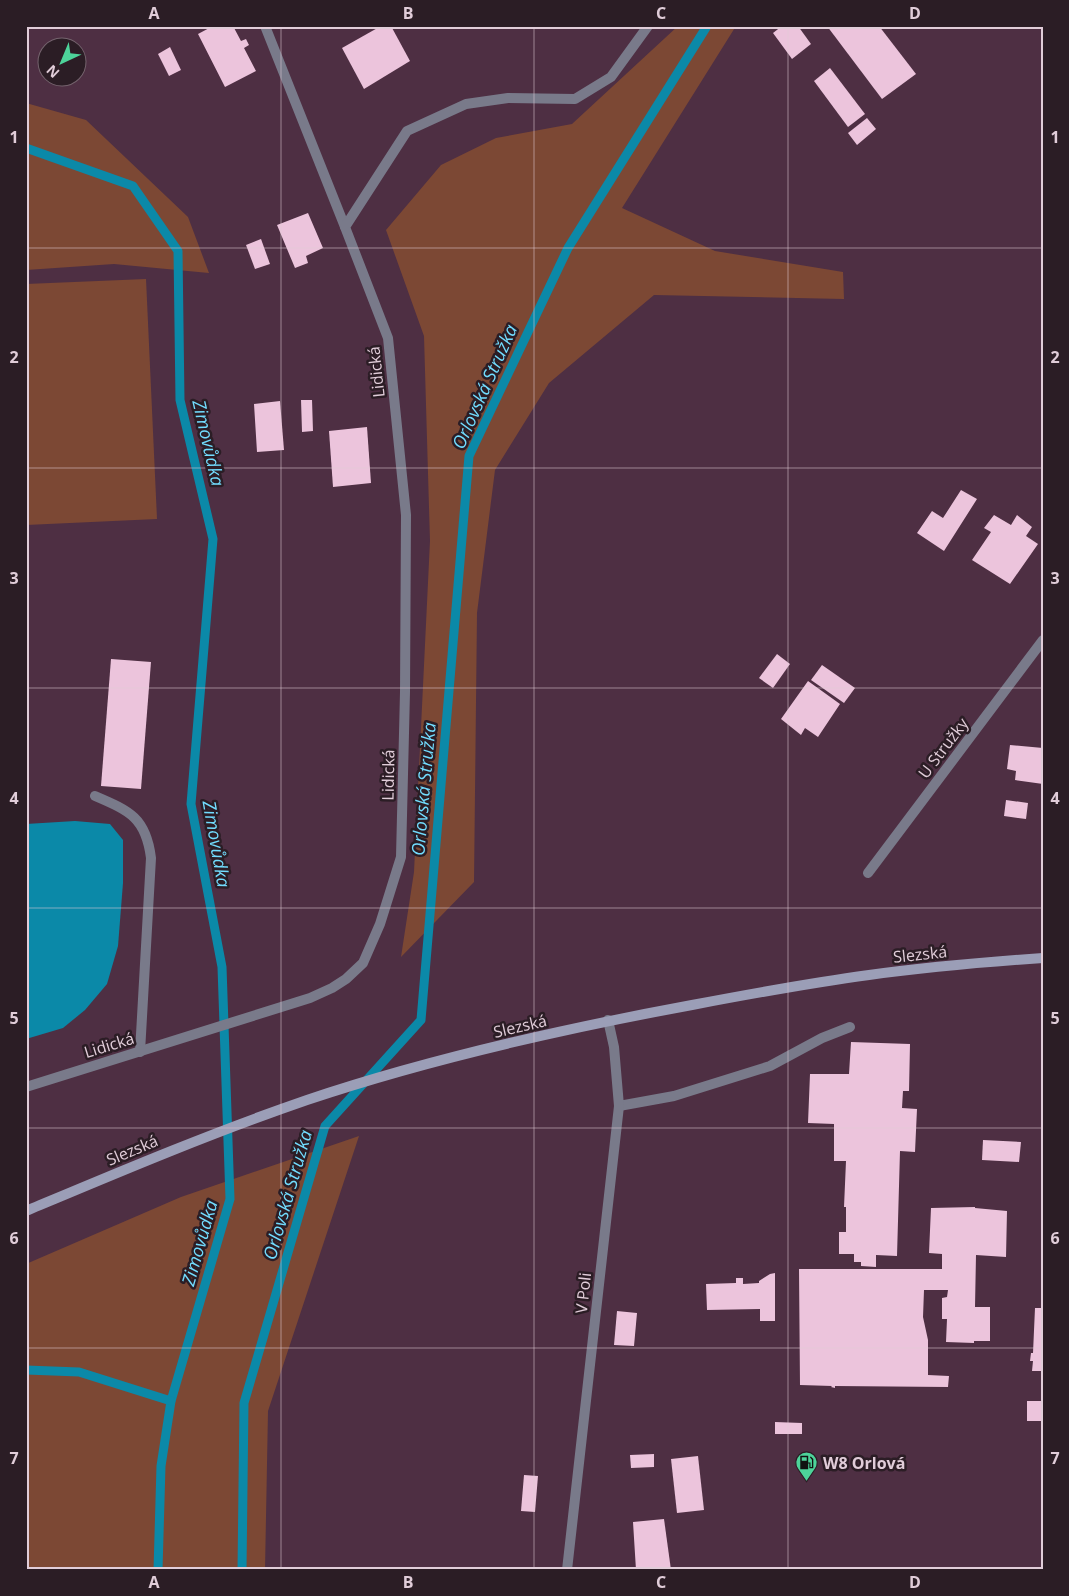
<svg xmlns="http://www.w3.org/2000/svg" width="1069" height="1596" font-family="'Open Sans',sans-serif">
<rect width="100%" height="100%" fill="#4e2f43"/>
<!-- green -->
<g fill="#7c4834">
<path d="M678,26H736L622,208L715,251L843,272L844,299L654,295L549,383L495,470L477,613L474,882L401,957L414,872L430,541L424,336L386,230L441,165L496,138L572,124Z"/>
<path d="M26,103L86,120L188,217L209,273L114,264L26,270Z"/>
<path d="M146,279L157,519L26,525V284Z"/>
<path d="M359,1136L268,1411L265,1570H26V1264L181,1197Z"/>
</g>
<!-- water -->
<path fill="#0b89a8" d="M75,821L110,824L123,840V883L118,946L107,984L85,1010L63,1028L26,1039V824Z"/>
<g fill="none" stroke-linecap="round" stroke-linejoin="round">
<!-- stream -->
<g stroke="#0b89a8" stroke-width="9">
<path d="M26,148L133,186L178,251L180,400L213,539L191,804L222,967L230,1199L171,1401L161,1466L158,1570"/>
<path d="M26,1370L79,1372L171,1401"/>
<path d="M242,1570L244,1403L325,1126L421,1020L469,456L568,248L707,26"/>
</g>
</g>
<!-- building -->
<g fill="#ecc4dc">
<path d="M213,26H233L241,41L246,39L249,45L244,48L256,71L225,87L198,34Z"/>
<path d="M381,26H391L410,61L364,89L342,48Z"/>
<path d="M782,26H798L811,44L792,59L773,33Z"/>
<path d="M827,26H879L916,74L882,99Z"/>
<path d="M170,47L181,70L169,76L158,54Z"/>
<path d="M830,68L865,114L848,127L814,81Z"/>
<path d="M867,118L876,129L857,145L848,133Z"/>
<path d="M308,213L323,248L306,256L308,263L295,268L277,225Z"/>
<path d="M261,239L270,264L255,269L246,245Z"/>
<path d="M301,400H312L313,431L302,432Z"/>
<path d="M280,401L284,450L257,452L254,404Z"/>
<path d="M367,427L371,483L333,487L329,431Z"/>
<path d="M961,490L977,499L944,551L917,533L932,511L943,518Z"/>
<path d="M994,515L1011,525L1017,515L1032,527L1026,536L1038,544L1010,584L972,560L991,532L984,528Z"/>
<path d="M777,654L790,664L773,688L759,678Z"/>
<path d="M111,659L151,662L141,789L101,786Z"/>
<path d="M822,665L855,688L844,703L811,680Z"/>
<path d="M808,681L840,704L818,737L805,728L801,735L781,719Z"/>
<path d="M1010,745L1043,748V784L1015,780L1016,771L1007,769Z"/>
<path d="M1006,800L1028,803L1026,819L1004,816Z"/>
<path d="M851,1042L910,1044L909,1091H903L902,1108L917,1109L915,1152L900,1151L897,1256L876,1255V1267L861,1266V1262H854V1254H839V1232H846V1207H844L846,1161H834V1124L808,1123L810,1074H849Z"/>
<path d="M983,1140L1021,1142L1019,1162L982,1160Z"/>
<path d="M975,1207V1208L1007,1211L1006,1257L976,1255L975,1307H990V1341H974V1343L946,1342L947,1319H942V1298L947,1297L948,1290H924L923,1317L928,1340V1375L949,1376L948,1387L835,1386V1388L831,1387L832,1386L800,1385L799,1269H942V1254L929,1253L931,1208Z"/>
<path d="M775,1273V1321H760V1309L707,1310L706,1284L736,1283V1278H743V1284L759,1283V1281L770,1274Z"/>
<path d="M1035,1308H1043V1371H1032L1033,1361H1030L1031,1353H1033Z"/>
<path d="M617,1311L637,1313L634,1346L614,1345Z"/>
<rect x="1027" y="1401" width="16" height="20"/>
<path d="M775,1422L802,1423V1434H775Z"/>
<path d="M654,1454V1467L631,1468L630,1455Z"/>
<path d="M698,1456L704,1510L677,1513L671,1459Z"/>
<path d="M524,1475L538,1476L535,1512L521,1511Z"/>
<path d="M664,1519L671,1570H636L633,1522Z"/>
</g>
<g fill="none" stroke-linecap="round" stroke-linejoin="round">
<!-- lane -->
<g stroke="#797a8a" stroke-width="10">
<path d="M95,796C130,811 146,818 151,858L140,1052"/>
<path d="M619,1106L674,1096L770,1066L822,1038L850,1027"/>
</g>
<!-- street -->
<g stroke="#797a8a" stroke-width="10">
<path d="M265,26L345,227"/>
<path d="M868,873L1043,640"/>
<path d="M26,1087L310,998L332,988L346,979L363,963L380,924L401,857L405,692L406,515L388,338L345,227L407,131L466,104L508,98L575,99L611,77L648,26"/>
<path d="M567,1570L619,1106L614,1047L608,1020"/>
</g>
<!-- secondary -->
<path stroke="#9b9eb7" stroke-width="10" d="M26,1211C119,1172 211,1133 307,1100C432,1058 562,1029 692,1005C750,994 810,983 869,975C927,967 985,962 1043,958"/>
</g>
<!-- grid -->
<path fill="none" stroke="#e1cdd9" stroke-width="1" stroke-opacity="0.55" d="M281,26V1570M534,26V1570M788,26V1570M26,248H1043M26,468H1043M26,688H1043M26,908H1043M26,1128H1043M26,1348H1043"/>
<!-- icons -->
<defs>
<symbol id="fuel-pin" viewBox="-11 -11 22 30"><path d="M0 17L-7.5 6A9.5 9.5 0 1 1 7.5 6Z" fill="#4dd39a" stroke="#2b1d25"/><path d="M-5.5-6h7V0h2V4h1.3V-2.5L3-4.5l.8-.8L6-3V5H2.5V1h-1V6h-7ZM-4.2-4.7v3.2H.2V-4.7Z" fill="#111"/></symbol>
</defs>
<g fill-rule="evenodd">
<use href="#fuel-pin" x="794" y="1450" width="25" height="34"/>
</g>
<g text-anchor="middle" stroke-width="5" stroke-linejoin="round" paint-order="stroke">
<!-- street labels -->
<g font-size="16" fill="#e1cdd9" stroke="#2b1d25">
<text transform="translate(376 372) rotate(-96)" y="6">Lidická</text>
<text transform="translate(943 748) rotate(-53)" y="6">U Stružky</text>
<text transform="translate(388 775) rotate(-89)" y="6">Lidická</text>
<text transform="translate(920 954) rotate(-6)" y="6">Slezská</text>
<text transform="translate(520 1026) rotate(-13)" y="6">Slezská</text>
<text transform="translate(109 1045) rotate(-17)" y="6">Lidická</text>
<text transform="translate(132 1150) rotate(-23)" y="6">Slezská</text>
<text transform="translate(583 1293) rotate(-84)" y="6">V Poli</text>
</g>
<!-- poi labels -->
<g font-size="16" font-weight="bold" fill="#e1cdd9" stroke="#2b1d25" text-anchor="start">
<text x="823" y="1469">W8 Orlová</text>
</g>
<!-- water labels -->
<g font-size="18" font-style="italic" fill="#72dcfe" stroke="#2b1d25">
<text transform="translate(485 387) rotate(-66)" y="6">Orlovská Stružka</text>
<text transform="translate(208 443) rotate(77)" y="6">Zimovůdka</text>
<text transform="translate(424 789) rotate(-85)" y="6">Orlovská Stružka</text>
<text transform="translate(216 844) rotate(80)" y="6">Zimovůdka</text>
<text transform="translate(288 1195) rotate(-74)" y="6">Orlovská Stružka</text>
<text transform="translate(200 1243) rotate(-74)" y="6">Zimovůdka</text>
</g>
</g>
<!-- border -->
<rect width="1069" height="1596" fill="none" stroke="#2b1d25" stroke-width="55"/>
<!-- north arrow -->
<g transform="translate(62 62) rotate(224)"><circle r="24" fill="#2b1d25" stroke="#74636d"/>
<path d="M0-4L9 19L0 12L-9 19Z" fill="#4dd39a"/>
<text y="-8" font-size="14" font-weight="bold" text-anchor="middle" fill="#e1cdd9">N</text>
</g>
<rect x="28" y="28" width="1014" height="1540" fill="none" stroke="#e1cdd9" stroke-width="2"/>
<g font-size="16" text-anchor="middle" font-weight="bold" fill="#e1cdd9">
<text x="154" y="19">A</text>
<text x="408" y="19">B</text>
<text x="661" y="19">C</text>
<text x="915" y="19">D</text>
<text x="14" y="143">1</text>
<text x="1055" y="143">1</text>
<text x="14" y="363">2</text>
<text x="1055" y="363">2</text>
<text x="14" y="584">3</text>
<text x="1055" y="584">3</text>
<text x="14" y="804">4</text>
<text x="1055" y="804">4</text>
<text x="14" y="1024">5</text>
<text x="1055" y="1024">5</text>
<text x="14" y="1244">6</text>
<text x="1055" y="1244">6</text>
<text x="14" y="1464">7</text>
<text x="1055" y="1464">7</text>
<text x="154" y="1588">A</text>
<text x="408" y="1588">B</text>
<text x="661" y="1588">C</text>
<text x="915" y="1588">D</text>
</g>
</svg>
